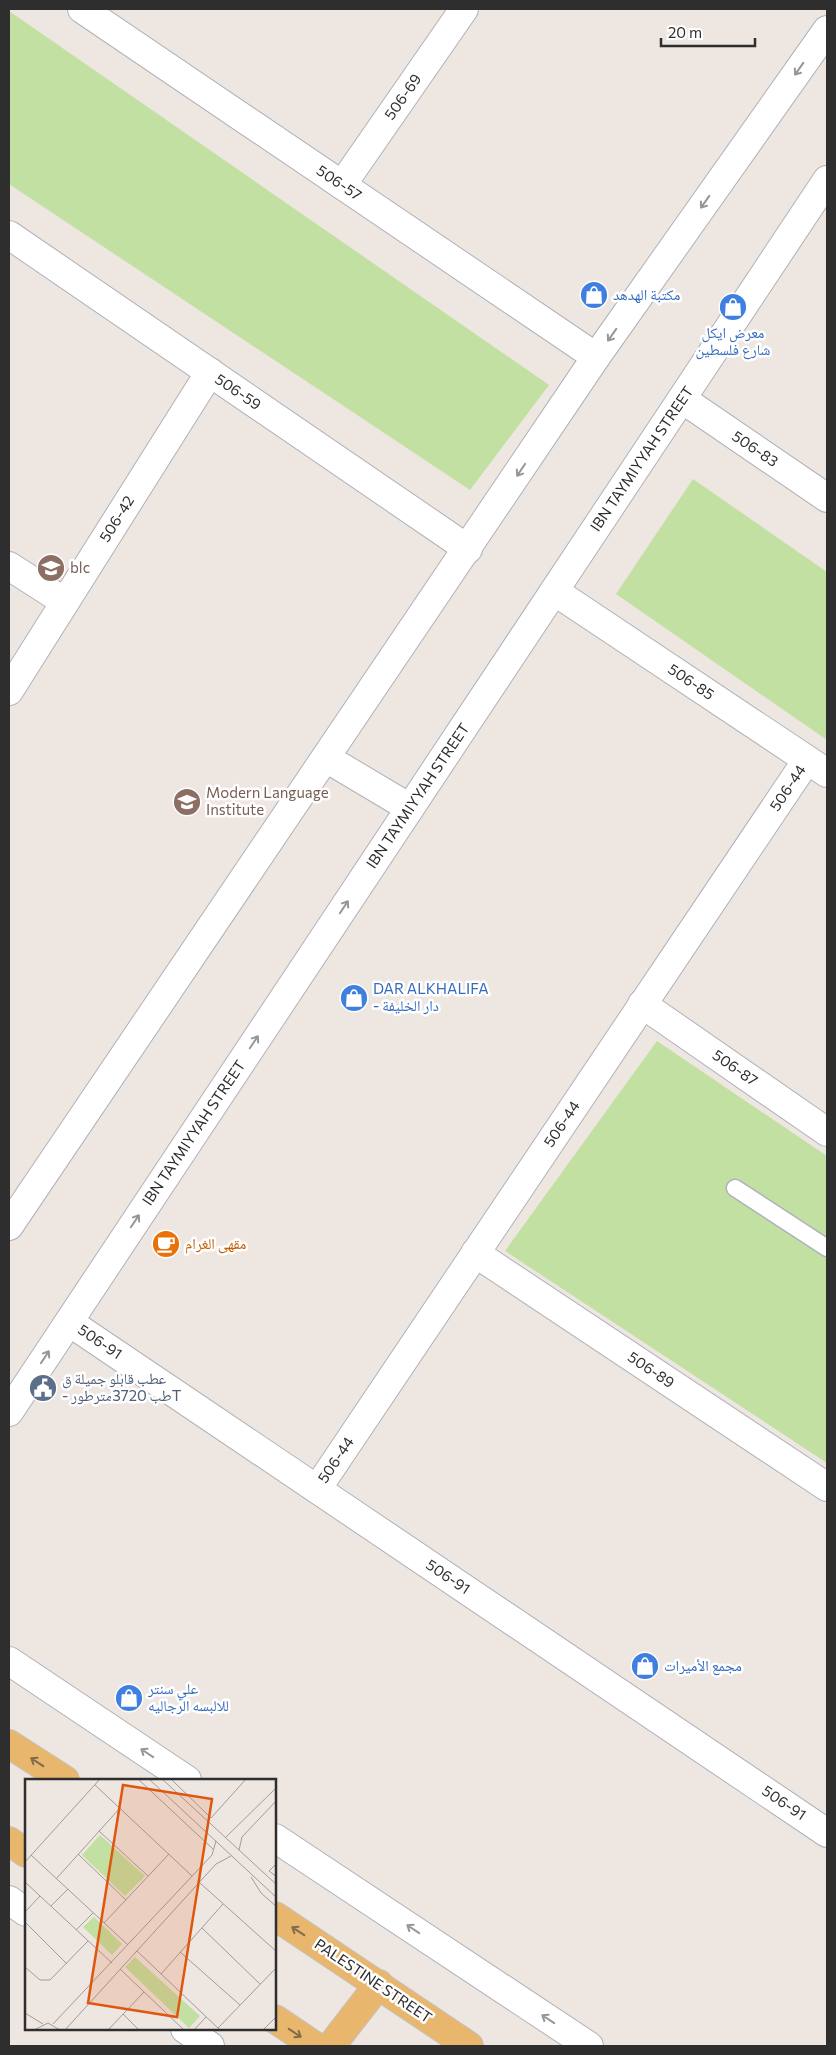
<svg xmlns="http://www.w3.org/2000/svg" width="836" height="2055" font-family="Commissioner,'Noto Naskh Arabic',sans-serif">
<rect width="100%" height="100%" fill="#eee6e1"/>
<!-- green -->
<g fill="#c2e0a2">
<path d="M9,11L549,385L470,490L9,184Z"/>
<path d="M693,479L827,572V740L616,594Z"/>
<path d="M657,1041L827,1156V1463L505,1251Z"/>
</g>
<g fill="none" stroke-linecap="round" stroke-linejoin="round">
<defs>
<path id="lane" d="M735,1188L827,1248"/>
<g id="street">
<path d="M82,9L596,357"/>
<path d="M342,185L464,9"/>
<path d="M9,235L468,549"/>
<path d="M682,399L827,498"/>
<path d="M9,566L65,602"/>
<path d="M554,591L827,773"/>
<path d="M9,691L210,372"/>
<path d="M642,1004L827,1132"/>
<path d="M475,1253L827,1487"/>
<path d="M69,1322L827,1833"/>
<path d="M317,1489L807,760"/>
<path d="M9,1661L187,1780"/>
<path d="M275,1838L589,2046"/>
<path d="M9,1900L26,1912"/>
<path d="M185,2029L210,2046"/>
</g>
<g id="secondary">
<path d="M326,758L410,808"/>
<path d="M9,1226L596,357L827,30"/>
<path d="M9,1412L827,180"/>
</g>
<g id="primary">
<path d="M9,1744L65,1780"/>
<path d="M9,1841L26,1853"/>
<path d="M275,1916L469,2046"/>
<path d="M275,2019L315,2046"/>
<path d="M331,2046L379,1984"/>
</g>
</defs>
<!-- lane casing -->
<use href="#lane" stroke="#aeb2b9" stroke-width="19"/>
<!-- street casing -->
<use href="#street" stroke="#aeb2b9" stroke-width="30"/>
<!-- secondary casing -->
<use href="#secondary" stroke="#aeb2b9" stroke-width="30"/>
<!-- primary casing -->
<use href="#primary" stroke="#c4c4c4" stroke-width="30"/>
<!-- lane -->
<use href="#lane" stroke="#fff" stroke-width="16"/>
<!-- street -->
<use href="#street" stroke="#fff" stroke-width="28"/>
<!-- secondary -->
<use href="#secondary" stroke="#fff" stroke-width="28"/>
<!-- primary -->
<use href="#primary" stroke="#e8b66c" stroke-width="28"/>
</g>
<!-- one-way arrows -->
<defs><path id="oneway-shaft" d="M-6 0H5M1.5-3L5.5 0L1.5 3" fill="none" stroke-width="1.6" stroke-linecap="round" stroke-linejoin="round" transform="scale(1.25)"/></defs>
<g stroke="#969696">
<use href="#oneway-shaft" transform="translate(799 69) rotate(125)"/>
<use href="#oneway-shaft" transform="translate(705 202) rotate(125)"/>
<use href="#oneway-shaft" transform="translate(612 335) rotate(125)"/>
<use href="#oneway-shaft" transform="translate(521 470) rotate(124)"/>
<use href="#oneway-shaft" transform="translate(344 907) rotate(-56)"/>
<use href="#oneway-shaft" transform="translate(254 1042) rotate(-56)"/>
<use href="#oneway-shaft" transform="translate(135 1221) rotate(-56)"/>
<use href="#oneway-shaft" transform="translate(45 1357) rotate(-56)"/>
<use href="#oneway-shaft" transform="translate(147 1753) rotate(-146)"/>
<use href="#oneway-shaft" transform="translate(413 1929) rotate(-146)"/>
<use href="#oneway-shaft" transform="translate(548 2019) rotate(-146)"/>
</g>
<g stroke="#826b4a">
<use href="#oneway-shaft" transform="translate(37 1762) rotate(-147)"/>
<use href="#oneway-shaft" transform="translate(298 1931) rotate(-147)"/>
<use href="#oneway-shaft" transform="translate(295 2033) rotate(34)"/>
</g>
<!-- icons -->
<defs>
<symbol id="shop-disc" viewBox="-11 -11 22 22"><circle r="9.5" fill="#3f7fe0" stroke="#fff"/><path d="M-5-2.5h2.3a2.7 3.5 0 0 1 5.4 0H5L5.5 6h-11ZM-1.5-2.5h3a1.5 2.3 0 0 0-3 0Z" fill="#fff"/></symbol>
<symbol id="school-disc" viewBox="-11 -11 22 22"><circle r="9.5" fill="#8d6e63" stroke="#fff"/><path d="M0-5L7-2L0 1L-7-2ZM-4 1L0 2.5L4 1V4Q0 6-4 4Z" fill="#fff"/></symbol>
<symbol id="cafe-disc" viewBox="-11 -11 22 22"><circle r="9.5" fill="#e8710a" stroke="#fff"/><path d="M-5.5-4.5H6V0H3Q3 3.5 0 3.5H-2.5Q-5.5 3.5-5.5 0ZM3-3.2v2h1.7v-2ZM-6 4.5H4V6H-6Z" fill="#fff"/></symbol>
<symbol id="civic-disc" viewBox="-11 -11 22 22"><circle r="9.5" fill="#5c6f8a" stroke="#fff"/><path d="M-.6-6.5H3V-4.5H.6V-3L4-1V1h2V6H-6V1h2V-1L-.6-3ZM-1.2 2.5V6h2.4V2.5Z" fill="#fff"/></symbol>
</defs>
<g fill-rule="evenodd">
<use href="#shop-disc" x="578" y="279" width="32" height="32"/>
<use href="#shop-disc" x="717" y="291" width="32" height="32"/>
<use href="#school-disc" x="35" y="552" width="32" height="32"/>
<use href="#school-disc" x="171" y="786" width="32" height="32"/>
<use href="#shop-disc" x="338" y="982" width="32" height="32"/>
<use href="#cafe-disc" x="150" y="1228" width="32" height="32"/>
<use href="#civic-disc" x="27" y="1372" width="32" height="32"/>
<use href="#shop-disc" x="629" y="1650" width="32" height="32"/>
<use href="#shop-disc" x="113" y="1682" width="32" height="32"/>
</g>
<g text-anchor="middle" stroke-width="5" stroke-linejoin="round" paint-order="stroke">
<!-- street labels -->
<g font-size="15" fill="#2e2e2e" stroke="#fff">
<text transform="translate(403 97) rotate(-55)" y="5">506-69</text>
<text transform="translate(339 183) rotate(34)" y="5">506-57</text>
<text transform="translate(238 392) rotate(34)" y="5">506-59</text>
<text transform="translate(755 449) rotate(34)" y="5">506-83</text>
<text transform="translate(642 459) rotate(-56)" y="5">IBN TAYMIYYAH STREET</text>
<text transform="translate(117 519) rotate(-58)" y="5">506-42</text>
<text transform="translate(691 682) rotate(34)" y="5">506-85</text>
<text transform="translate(788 788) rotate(-56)" y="5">506-44</text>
<text transform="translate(418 796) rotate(-56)" y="5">IBN TAYMIYYAH STREET</text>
<text transform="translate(735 1068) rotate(35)" y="5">506-87</text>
<text transform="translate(562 1124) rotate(-56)" y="5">506-44</text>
<text transform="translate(194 1133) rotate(-56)" y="5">IBN TAYMIYYAH STREET</text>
<text transform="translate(100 1342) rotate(34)" y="5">506-91</text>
<text transform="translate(651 1370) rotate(34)" y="5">506-89</text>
<text transform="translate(336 1460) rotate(-56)" y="5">506-44</text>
<text transform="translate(448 1577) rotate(34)" y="5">506-91</text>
<text transform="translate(784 1803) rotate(34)" y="5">506-91</text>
<text transform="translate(373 1981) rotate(34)" y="5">PALESTINE STREET</text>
</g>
<!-- shop labels -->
<g font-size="15" fill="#366cbe" stroke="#fff" text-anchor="start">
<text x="613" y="300">مكتبة الهدهد</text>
<text x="733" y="338" text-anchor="middle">معرض ايكل<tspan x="733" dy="17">شارع فلسطين</tspan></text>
<text x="373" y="994">DAR ALKHALIFA<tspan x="373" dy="17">- دار الخليفة</tspan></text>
<text x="664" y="1671">مجمع الأميرات</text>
<text x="148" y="1694">علي سنتر<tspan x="148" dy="17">للالبسه الرجاليه</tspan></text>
</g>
<!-- education labels -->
<g font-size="15" fill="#785e54" stroke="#fff" text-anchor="start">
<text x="70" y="573">blc</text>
<text x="206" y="798">Modern Language<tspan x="206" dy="17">Institute</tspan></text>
</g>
<!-- food labels -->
<g font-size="15" fill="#c56008" stroke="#fff" text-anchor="start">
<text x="185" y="1249">مقهى الغرام</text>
</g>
<!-- service labels -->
<g font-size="15" fill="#4e5e75" stroke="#fff" text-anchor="start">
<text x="62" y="1384">عطب قابلو جميلة ق<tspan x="62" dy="17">- طب 3720مترطورT</tspan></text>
</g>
</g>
<!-- overview -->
<g transform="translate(25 1779)">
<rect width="251" height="251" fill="#eee6e1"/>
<path d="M75,56L120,97L100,117L57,76ZM69,138L97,165L87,176L58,148ZM110,178L175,237L164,249L100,188Z" fill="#c2e0a2"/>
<path fill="none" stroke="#a19c99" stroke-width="1" d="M113,0L189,71M124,0L252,119M137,0L252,106M146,0L186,39L221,0M70,6L167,97M74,52L123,97M200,59L252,8M214,71L217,58L252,21M53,75L101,121M6,76L103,166M0,83L75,0M252,84L244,92L252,98M226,98L236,114L252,128M31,100L95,29M0,103L87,184M175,104L252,173M26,127L43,110M0,133L15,117M0,143L42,185M79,144L144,75M177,149L235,205M51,151L68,134M112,172L195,251M155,173L215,226M0,188L15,201H25L63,162M95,190L159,251M136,195L198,125M0,234L18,245M98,235L114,251M28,245L187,76L191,62M193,249L252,188M9,251L23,244L35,251M40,251L191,85L206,77M83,251L119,213M169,251L181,238M238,251L252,237"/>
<path fill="#df570e" fill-opacity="0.15" stroke="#df570e" stroke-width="2.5" d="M98,6L187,20L152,238L63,224Z"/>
<rect width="251" height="251" fill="none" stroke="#2e2e2e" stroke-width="2.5"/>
</g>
<!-- border -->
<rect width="836" height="2055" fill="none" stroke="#2e2e2e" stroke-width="20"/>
<!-- scale -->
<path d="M661 38v8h94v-8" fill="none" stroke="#2e2e2e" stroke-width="2.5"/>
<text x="668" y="38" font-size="15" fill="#2e2e2e" stroke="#ffffff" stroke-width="4" paint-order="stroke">20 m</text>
</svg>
